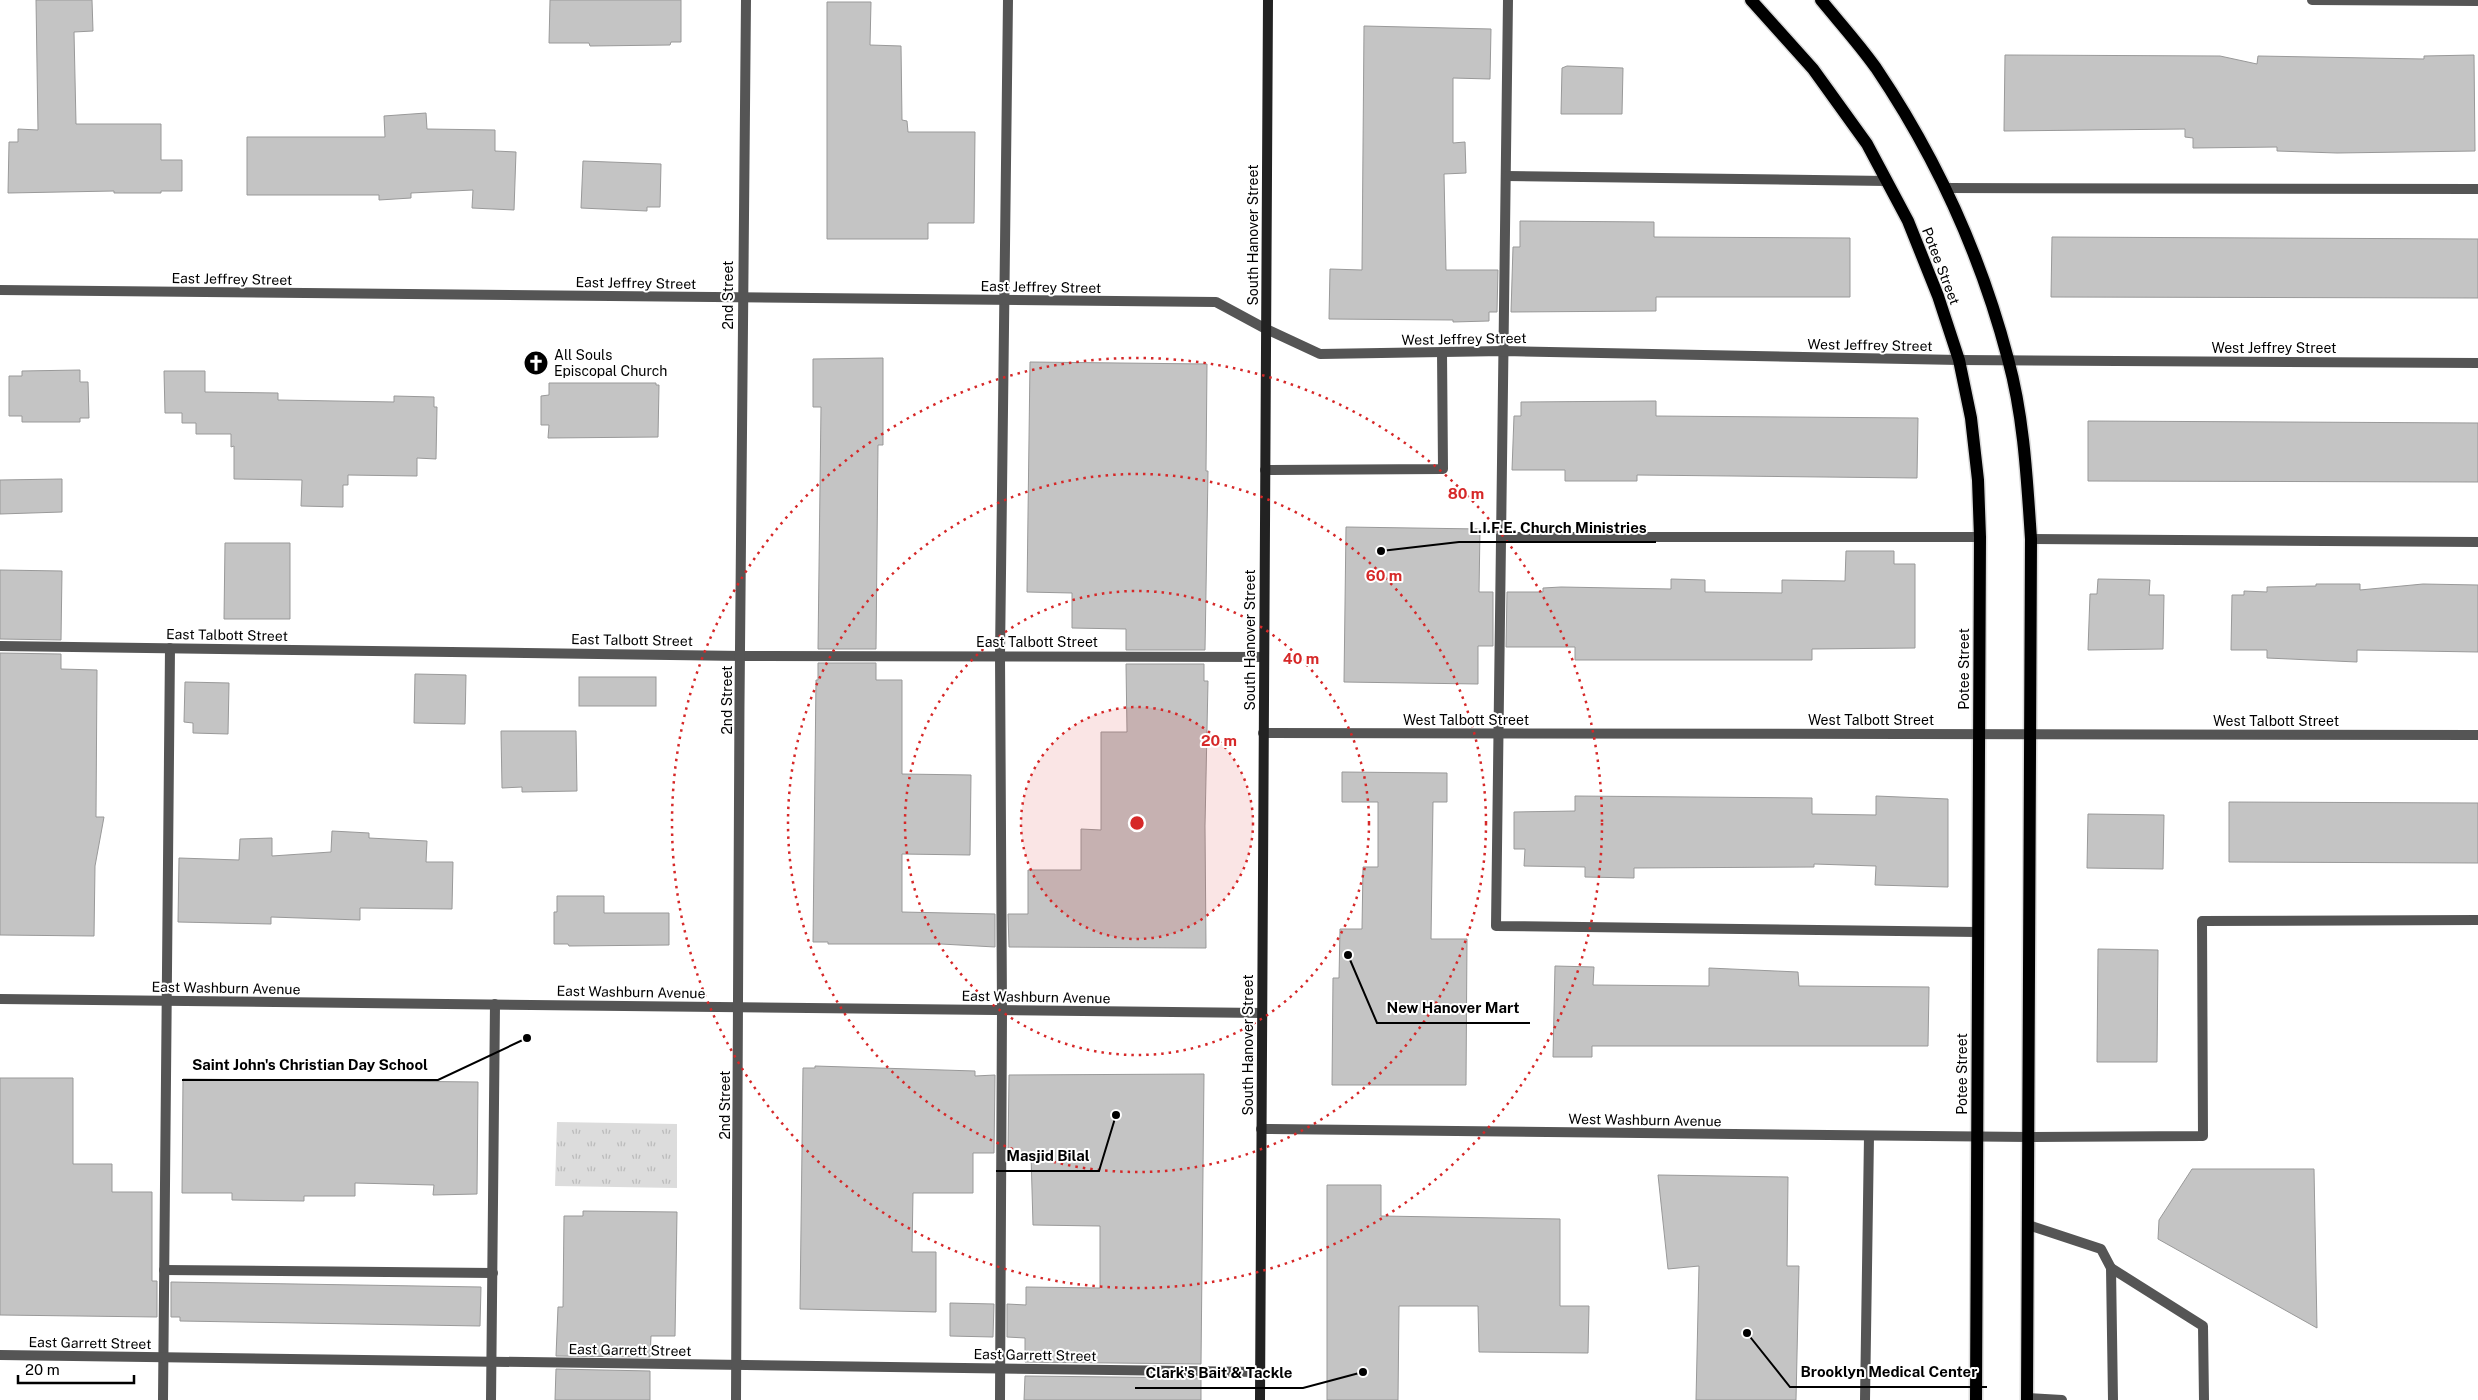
<svg xmlns="http://www.w3.org/2000/svg" width="2478" height="1400" font-family="'Public Sans',sans-serif">
<defs>
<pattern id="park-tufts" width="24" height="20" patternUnits="userSpaceOnUse" patternTransform="scale(1.25)"><rect width="24" height="20" fill="#dcdcdc"/><path d="M3 7l-1-3M5 7V3M7 7l1-3M15 17l-1-3M17 17v-4M19 17l1-3" fill="none" stroke="#bbb"/></pattern>
</defs>
<rect width="100%" height="100%" fill="#fff"/>
<!-- park -->
<path fill="url(#park-tufts)" d="M557,1122L677,1124V1188L555,1186Z"/>
<!-- building -->
<g fill="#c4c4c4" stroke="#999">
<path d="M36,0H92L93,31L74,32L76,124H161V160H182V191H161V193H114V191L8,193L9,142H18V129L38,130Z"/>
<path d="M550,0H681V42H671L670,45L590,46L589,43H549Z"/>
<path d="M827,2H871L870,45L901,46L902,120L907,121L908,132H975L974,223H928V239H827Z"/>
<path d="M1364,26L1491,29L1490,79L1453,78V143L1465,142L1466,173L1444,174L1446,270H1498L1497,312H1489V321L1453,322V320L1329,319L1330,269L1362,270Z"/>
<path d="M2005,55L2220,56L2257,64L2258,56L2424,59V56L2474,55L2475,151L2337,153L2277,151V147L2193,148V138L2185,137V129L2004,131Z"/>
<path d="M1567,66L1623,68L1622,114H1561L1562,68Z"/>
<path d="M426,113L427,129L495,130V151L516,152L514,210L472,208L473,190L411,193V198L379,200V195H247V137H385L384,116Z"/>
<path d="M583,161L661,164L660,207H647V211L581,208Z"/>
<path d="M1520,221L1654,222V237L1850,238V297H1656V311L1511,312L1513,247H1520Z"/>
<path d="M2052,237L2478,239V298L2051,297Z"/>
<path d="M883,358V445H878L876,649H818L821,407H813V359Z"/>
<path d="M1030,362L1207,364L1206,471H1208L1205,650H1126V629L1072,628V593L1027,592Z"/>
<path d="M80,370V382H88L89,418H80V422H22V416H9V376H22V371Z"/>
<path d="M164,371H205V392L278,393V400L394,402V396L434,397V407H437L436,459L417,458V476L348,475V485H343V507L301,506L302,480L234,479V446L231,447V434H196V423H182V413H165Z"/>
<path d="M549,383H656V385H659L658,437L548,438L549,425H541V396L549,395Z"/>
<path d="M1656,401V416L1918,418L1917,478L1637,475V481H1565V470H1512L1514,416H1521V402Z"/>
<path d="M2088,421L2478,423V482L2088,481Z"/>
<path d="M62,479V512L0,514V480Z"/>
<path d="M1346,527L1480,529L1479,592H1493V646H1478V684L1344,682Z"/>
<path d="M225,543H290V619H224Z"/>
<path d="M1846,551H1894V564H1915V648L1812,649V660H1575V647H1506L1507,592H1543V588L1561,587L1671,589V579L1705,580V592L1782,593V580L1845,581Z"/>
<path d="M0,570L62,571L61,640L0,639Z"/>
<path d="M2098,579L2150,580L2149,595H2164L2163,649L2088,650L2090,594H2097Z"/>
<path d="M2316,584H2360V590L2423,584L2478,585V652L2357,650V662L2267,658V650H2231L2232,595H2244V591L2267,592V587L2316,586Z"/>
<path d="M0,653L61,654V669L97,670L96,817H104L95,866L94,936L0,935Z"/>
<path d="M818,663H876V680H902V774L971,775L970,855L902,854V912L995,914V947L941,944H828V942H813L816,680H818Z"/>
<path d="M1126,664H1204V681H1208L1205,826L1206,948L1009,947L1008,914H1028V870H1081V829L1101,830V732H1127Z"/>
<path d="M415,674L466,675L465,724L414,723Z"/>
<rect x="579" y="677" width="77" height="29"/>
<path d="M185,682L229,683L228,734L193,733V723L184,722Z"/>
<path d="M501,731H576L577,791L522,792V787L502,788Z"/>
<path d="M1342,772L1447,773V802H1433L1431,939H1467L1466,1085H1332L1333,978H1339L1340,929H1362L1363,867H1378V802H1342Z"/>
<path d="M1575,796L1812,798V814L1876,815V796L1948,799V887L1875,885L1876,866L1814,864V867L1634,868V878L1585,877V867L1524,866L1525,849H1514V812L1575,811Z"/>
<path d="M2229,802L2478,803V863L2229,862Z"/>
<path d="M2088,814L2164,815L2163,869L2087,868Z"/>
<path d="M332,831L369,833V838L427,841L426,862H453L452,909L360,908V920L271,917V924L178,922L179,858L239,860L240,839L272,838V856L331,852Z"/>
<path d="M557,896H604V913H669V945L569,946L568,944H554V912H557Z"/>
<path d="M2098,949L2158,950L2157,1062H2097Z"/>
<path d="M1555,966L1594,967L1593,985L1709,986V968L1798,972L1799,986L1929,987L1928,1046H1592V1057H1553Z"/>
<path d="M815,1066L975,1071V1076L995,1075L994,1153H973V1193H913L912,1252H936V1312L800,1309L803,1068H815Z"/>
<path d="M1204,1074L1201,1364L1025,1362V1338L1007,1337V1304L1026,1305V1287L1100,1288V1226L1033,1225L1031,1154H1008L1009,1075Z"/>
<path d="M0,1078H73V1164H112V1192H152V1281H157V1317L0,1315Z"/>
<path d="M183,1079L478,1082L477,1194L433,1195L434,1185L355,1183V1196H304V1201L232,1200V1193H182Z"/>
<path d="M2192,1169H2314L2317,1328L2158,1239L2159,1220Z"/>
<path d="M1658,1175L1788,1177L1787,1266H1799L1796,1400H1696L1699,1266L1668,1269Z"/>
<path d="M1327,1185H1381V1216L1560,1219V1306H1589L1588,1353L1479,1352L1478,1306H1399L1398,1400H1327Z"/>
<path d="M583,1211L677,1212L675,1336H651L650,1357L556,1356L558,1307H563L564,1216H583Z"/>
<path d="M171,1282L481,1287L480,1326L180,1321V1317H171Z"/>
<path d="M950,1303L994,1304L993,1337L950,1336Z"/>
<path d="M556,1369L650,1371V1400H555Z"/>
<path d="M1025,1376L1201,1378V1400H1024Z"/>
</g>
<g fill="none" stroke-linecap="round" stroke-linejoin="round">
<defs>
<g id="primary">
<path d="M1751,0L1813,69L1867,144L1908,221L1938,296L1959,360L1971,418L1978,480L1980,537L1976,1400"/>
<path d="M1821,0C1839,22 1859,44 1876,68C1936,157 1981,256 2008,359C2024,417 2027,480 2031,539L2027,1400"/>
</g>
</defs>
<!-- primary casing -->
<use href="#primary" stroke="#dbdbdb" stroke-width="15"/>
<!-- service -->
<g stroke="#555" stroke-width="10">
<path d="M1508,0L1496,926L1978,932"/>
<path d="M1506,176L1887,181"/>
<path d="M1945,188L2478,189"/>
<path d="M1265,470L1443,469L1442,352"/>
<path d="M1501,537H1980"/>
<path d="M2031,539L2478,542"/>
<path d="M2029,1137L2203,1136L2202,921L2478,920"/>
<path d="M2028,1225L2101,1249L2111,1268"/>
<path d="M164,1270L493,1273"/>
<path d="M2027,1398L2062,1400"/>
<path d="M163,1400L170,648"/>
<path d="M491,1400L495,1004"/>
<path d="M1000,1400L1002,1010L1000,655L1008,0"/>
<path d="M1865,1400L1869,1136"/>
<path d="M2113,1400L2111,1268L2203,1326L2204,1400"/>
</g>
<!-- minor -->
<g stroke="#555" stroke-width="10">
<path d="M2312,0L2478,1"/>
<path d="M0,290L1216,302L1266,329L1320,354L1504,351L1959,360L2478,363"/>
<path d="M0,646L742,656L1264,657"/>
<path d="M1263,733L2478,735"/>
<path d="M0,999L1262,1013"/>
<path d="M1261,1129L2029,1137"/>
<path d="M0,1355L1260,1372"/>
<path d="M736,1400C739,933 739,467 746,0"/>
</g>
<!-- secondary -->
<path stroke="#222" stroke-width="10" d="M1260,1400L1268,0"/>
<!-- primary -->
<use href="#primary" stroke="#000" stroke-width="12"/>
</g>
<!-- distance rings -->
<circle cx="1137" cy="823" r="116" fill="#d62828" fill-opacity=".12"/>
<g fill="none" stroke="#d62828" stroke-width="2.5" stroke-dasharray="2.5 5">
<circle cx="1137" cy="823" r="116"/>
<circle cx="1137" cy="823" r="232"/>
<circle cx="1137" cy="823" r="349"/>
<circle cx="1137" cy="823" r="465"/>
</g>
<!-- icons -->
<defs>
<symbol id="church-disc" viewBox="-11 -11 22 22"><circle r="9.5" fill="#000" stroke="#fff"/><path d="M-1.2-6h2.4v3.5h3.3v2.4h-3.3V6h-2.4V-.1h-3.3v-2.4h3.3Z" fill="#fff"/></symbol>
</defs>
<g fill-rule="evenodd">
<use href="#church-disc" x="522" y="349" width="28" height="28"/>
</g>
<g text-anchor="middle" stroke-width="4" stroke-linejoin="round" paint-order="stroke">
<!-- street labels -->
<g font-size="14" fill="#000" stroke="#fff">
<text transform="translate(1253 235) rotate(-90)" y="5">South Hanover Street</text>
<text transform="translate(1941 266) rotate(69)" y="5">Potee Street</text>
<text transform="translate(232 279) rotate(1)" y="5">East Jeffrey Street</text>
<text transform="translate(636 283) rotate(1)" y="5">East Jeffrey Street</text>
<text transform="translate(1041 287) rotate(1)" y="5">East Jeffrey Street</text>
<text transform="translate(728 295) rotate(-90)" y="5">2nd Street</text>
<text transform="translate(1464 339) rotate(-1)" y="5">West Jeffrey Street</text>
<text transform="translate(1870 345) rotate(1)" y="5">West Jeffrey Street</text>
<text x="2274" y="353">West Jeffrey Street</text>
<text transform="translate(227 635) rotate(1)" y="5">East Talbott Street</text>
<text transform="translate(632 640) rotate(1)" y="5">East Talbott Street</text>
<text transform="translate(1250 640) rotate(-90)" y="5">South Hanover Street</text>
<text x="1037" y="647">East Talbott Street</text>
<text transform="translate(1964 669) rotate(-90)" y="5">Potee Street</text>
<text transform="translate(727 700) rotate(-90)" y="5">2nd Street</text>
<text x="1466" y="725">West Talbott Street</text>
<text x="1871" y="725">West Talbott Street</text>
<text x="2276" y="726">West Talbott Street</text>
<text transform="translate(226 988) rotate(1)" y="5">East Washburn Avenue</text>
<text transform="translate(631 992) rotate(1)" y="5">East Washburn Avenue</text>
<text transform="translate(1036 997) rotate(1)" y="5">East Washburn Avenue</text>
<text transform="translate(1248 1045) rotate(-90)" y="5">South Hanover Street</text>
<text transform="translate(1962 1074) rotate(-90)" y="5">Potee Street</text>
<text transform="translate(725 1105) rotate(-90)" y="5">2nd Street</text>
<text transform="translate(1645 1120) rotate(1)" y="5">West Washburn Avenue</text>
<text transform="translate(90 1343) rotate(1)" y="5">East Garrett Street</text>
<text transform="translate(630 1350) rotate(1)" y="5">East Garrett Street</text>
<text transform="translate(1035 1355) rotate(1)" y="5">East Garrett Street</text>
</g>
<!-- poi labels -->
<g font-size="14" fill="#000" stroke="#fff" text-anchor="start">
<text x="554" y="360">All Souls<tspan x="554" dy="16">Episcopal Church</tspan></text>
</g>
</g>
<circle cx="1137" cy="823" r="8" fill="#d62828" stroke="#fff" stroke-width="2.5"/>
<g font-size="15" text-anchor="middle" font-weight="bold" fill="#d62828" stroke="#fff" stroke-width="4" stroke-linejoin="round" paint-order="stroke">
<text x="1466" y="499">80 m</text>
<text x="1384" y="581">60 m</text>
<text x="1301" y="664">40 m</text>
<text x="1219" y="746">20 m</text>
</g>
<!-- callouts -->
<path fill="none" stroke="#000" stroke-width="2" d="M1381 551L1459 542H1656M1348 955L1377 1023H1530M527 1038L438 1080H182M1116 1115L1099 1171H996M1747 1333L1790 1387H1987M1363 1372L1303 1388H1135"/>
<g fill="#000" stroke="#fff" stroke-width="2">
<circle cx="1381" cy="551" r="5"/>
<circle cx="1348" cy="955" r="5"/>
<circle cx="527" cy="1038" r="5"/>
<circle cx="1116" cy="1115" r="5"/>
<circle cx="1747" cy="1333" r="5"/>
<circle cx="1363" cy="1372" r="5"/>
</g>
<g font-size="15" text-anchor="middle" font-weight="bold" fill="#000" stroke="#fff" stroke-width="4" stroke-linejoin="round" paint-order="stroke">
<text x="1558" y="533">L.I.F.E. Church Ministries</text>
<text x="1453" y="1013">New Hanover Mart</text>
<text x="310" y="1070">Saint John's Christian Day School</text>
<text x="1048" y="1161">Masjid Bilal</text>
<text x="1889" y="1377">Brooklyn Medical Center</text>
<text x="1219" y="1378">Clark's Bait &amp; Tackle</text>
</g>
<!-- scale -->
<path d="M18 1375v8h116v-8" fill="none" stroke="#000000" stroke-width="2.5"/>
<text x="25" y="1375" font-size="15" fill="#000000" stroke="#ffffff" stroke-width="4" paint-order="stroke">20 m</text>
</svg>
